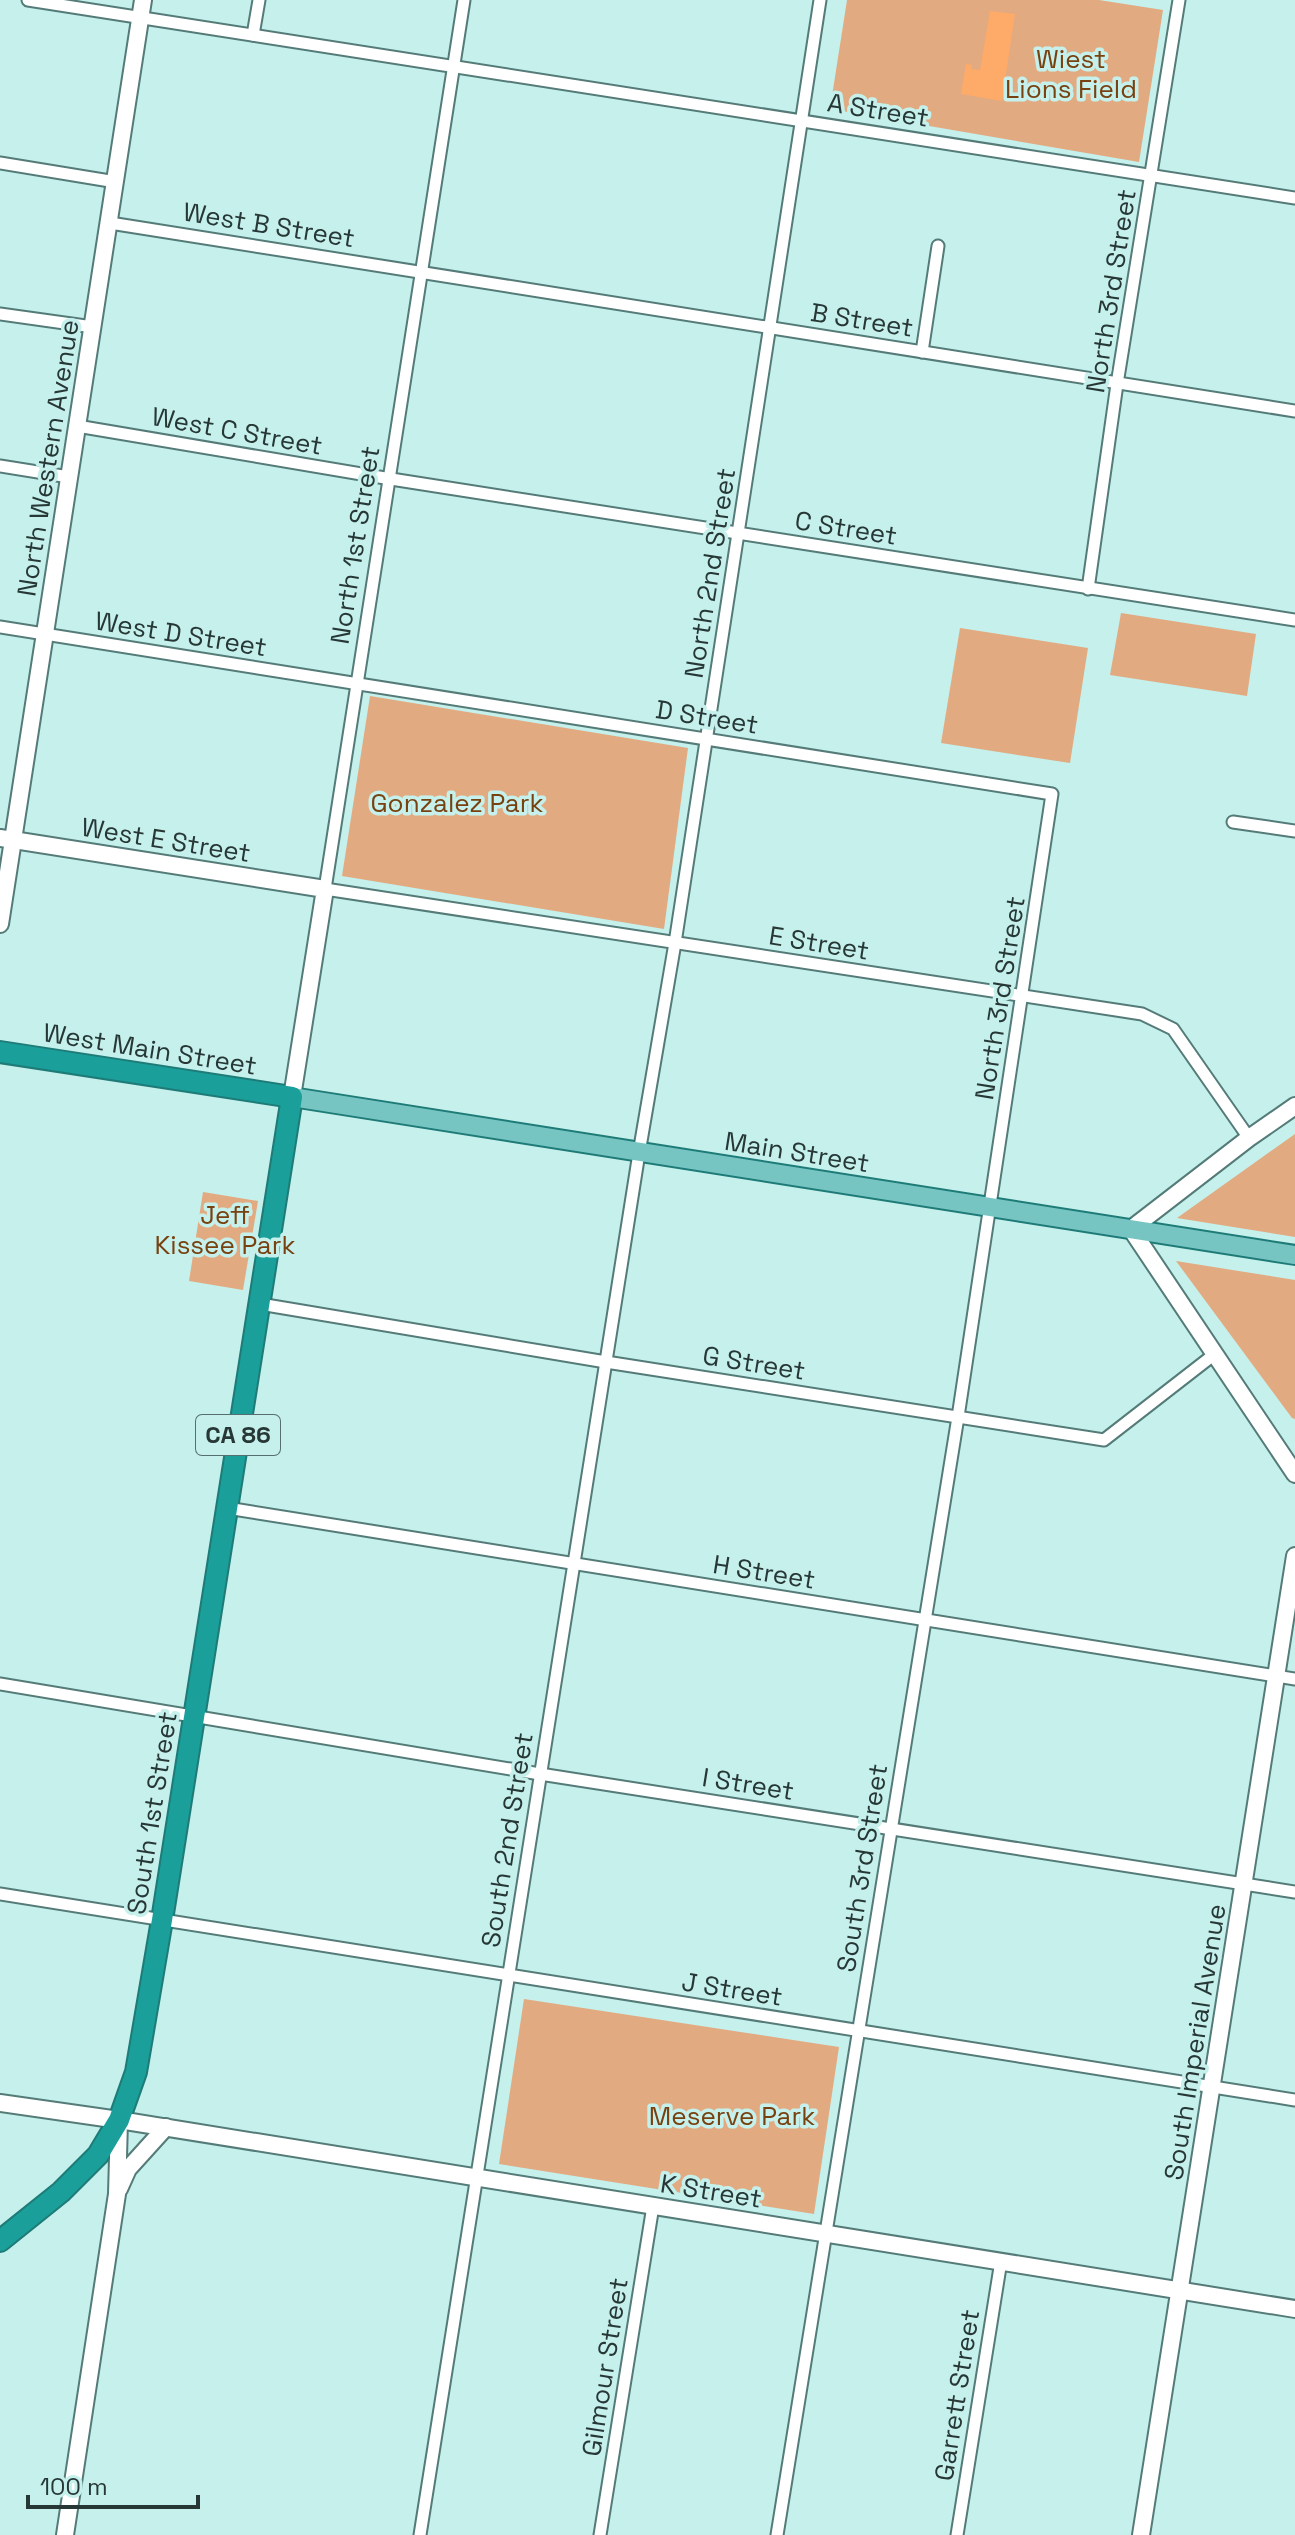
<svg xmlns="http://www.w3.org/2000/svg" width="1295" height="2535" font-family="'Space Grotesk',sans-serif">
<rect width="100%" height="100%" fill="#c5f0ec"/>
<!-- green -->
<g fill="#e2aa81">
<path d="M847,0H1099L1163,10L1139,162L830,109Z"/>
<path d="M1121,613L1256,634L1247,696L1110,675Z"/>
<path d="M960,628L1088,648L1070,763L941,743Z"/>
<path d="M370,696L688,748L664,929L342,876Z"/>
<path d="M1295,1134V1237L1177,1218Z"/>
<path d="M203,1192L258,1201L243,1290L189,1281Z"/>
<path d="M1176,1261L1295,1280V1419L1292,1418Z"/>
<path d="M524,1999L839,2047L814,2214L499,2164Z"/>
</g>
<!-- water -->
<path fill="#feaa68" d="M990,11L1015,14L1002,101L961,94L966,64L972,65L971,69L980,70Z"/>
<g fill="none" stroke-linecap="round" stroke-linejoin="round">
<defs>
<g id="street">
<path d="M28,0L1295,198"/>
<path d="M464,0L325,889L1142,1014L1173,1029L1249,1138"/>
<path d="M253,35L259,0"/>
<path d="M0,163L116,182"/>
<path d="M110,223L1295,411"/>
<path d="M0,314L93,327"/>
<path d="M922,352L938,246"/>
<path d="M77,426L391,479L1295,620"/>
<path d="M0,466L69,477"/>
<path d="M1088,589L1117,384L1179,0"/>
<path d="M0,627L1052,794L958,1417L777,2535"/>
<path d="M1233,822L1295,831"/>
<path d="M260,1304L606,1362L1104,1440L1216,1353"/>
<path d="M227,1508L1295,1679"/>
<path d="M0,1684L540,1774L1295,1892"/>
<path d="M0,1894L1295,2100"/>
<path d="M420,2535L639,1153L675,943L820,0"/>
<path d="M600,2535L653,2206"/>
<path d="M957,2535L1001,2261"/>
</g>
<g id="secondary">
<path d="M0,838L325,889L292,1097"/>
<path d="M0,924L143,0"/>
<path d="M1295,1106L1249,1138L1131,1229L1295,1474"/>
<path d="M0,2103L119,2120L1295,2309"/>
<path d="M119,2189L128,2169L166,2127"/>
<path d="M65,2535L117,2194L119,2121"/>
<path d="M1141,2535L1295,1556"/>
</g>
<path id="primary" d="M292,1097L1295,1255"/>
<path id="highway" d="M0,1052L292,1097L162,1920L136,2072L119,2120L98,2155L61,2192L0,2241"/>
</defs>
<!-- street casing -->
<use href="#street" stroke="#547b78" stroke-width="15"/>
<!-- secondary casing -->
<use href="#secondary" stroke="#547b78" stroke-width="20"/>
<!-- primary casing -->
<use href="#primary" stroke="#1e7b77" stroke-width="22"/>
<!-- highway casing -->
<use href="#highway" stroke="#1e7b77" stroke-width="24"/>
<!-- street -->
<use href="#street" stroke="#fff" stroke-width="11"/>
<!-- secondary -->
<use href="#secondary" stroke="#fff" stroke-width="16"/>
<!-- primary -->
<use href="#primary" stroke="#76c5c2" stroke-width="18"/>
<!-- highway -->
<use href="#highway" stroke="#1a9f9a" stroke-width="20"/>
</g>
<g text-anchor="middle" stroke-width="7" stroke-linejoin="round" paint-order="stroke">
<!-- shield labels -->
<rect fill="#c5f0ec" stroke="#566e6d" stroke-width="2" x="196" y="1415" width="84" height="40" rx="6"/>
<g font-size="24" font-weight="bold" fill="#263736">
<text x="238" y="1443">CA 86</text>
</g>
<!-- park labels -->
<g font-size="26" fill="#774110" stroke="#c5f0ec">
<text x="1071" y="68">Wiest<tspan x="1071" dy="30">Lions Field</tspan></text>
<text x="457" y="812">Gonzalez Park</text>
<text x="225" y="1224">Jeff<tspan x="225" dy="30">Kissee Park</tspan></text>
<text x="732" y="2125">Meserve Park</text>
</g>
<!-- street labels -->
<g font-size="26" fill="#263736" stroke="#c5f0ec">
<text transform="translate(878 110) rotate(9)" y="9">A Street</text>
<text transform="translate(269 225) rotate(9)" y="9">West B Street</text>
<text transform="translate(1111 291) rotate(-81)" y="9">North 3rd Street</text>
<text transform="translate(862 320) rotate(9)" y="9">B Street</text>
<text transform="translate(237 431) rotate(10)" y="9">West C Street</text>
<text transform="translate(48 458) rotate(-81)" y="9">North Western Avenue</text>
<text transform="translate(846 528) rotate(9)" y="9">C Street</text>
<text transform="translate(355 545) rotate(-81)" y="9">North 1st Street</text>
<text transform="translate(710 573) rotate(-81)" y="9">North 2nd Street</text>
<text transform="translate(181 634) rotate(9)" y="9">West D Street</text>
<text transform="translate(707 717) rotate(9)" y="9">D Street</text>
<text transform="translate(166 840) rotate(9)" y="9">West E Street</text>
<text transform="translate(819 943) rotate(9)" y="9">E Street</text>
<text transform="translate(1000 998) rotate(-81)" y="9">North 3rd Street</text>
<text transform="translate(150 1049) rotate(9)" y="9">West Main Street</text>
<text transform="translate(797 1152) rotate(9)" y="9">Main Street</text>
<text transform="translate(754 1363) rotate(9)" y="9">G Street</text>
<text transform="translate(764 1572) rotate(9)" y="9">H Street</text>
<text transform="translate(748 1784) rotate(9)" y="9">I Street</text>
<text transform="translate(152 1813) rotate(-81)" y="9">South 1st Street</text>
<text transform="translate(507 1840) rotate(-81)" y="9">South 2nd Street</text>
<text transform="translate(862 1868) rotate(-81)" y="9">South 3rd Street</text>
<text transform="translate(732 1989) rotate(9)" y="9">J Street</text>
<text transform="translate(1195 2042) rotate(-81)" y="9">South Imperial Avenue</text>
<text transform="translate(711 2191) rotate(9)" y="9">K Street</text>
<text transform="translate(605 2367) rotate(-81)" y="9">Gilmour Street</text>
<text transform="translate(957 2395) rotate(-81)" y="9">Garrett Street</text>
</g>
</g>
<!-- scale -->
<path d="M28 2495v12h170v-12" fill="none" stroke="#263736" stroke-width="4"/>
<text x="40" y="2495" font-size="24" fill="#263736" stroke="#c5f0ec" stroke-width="6" paint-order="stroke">100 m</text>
</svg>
